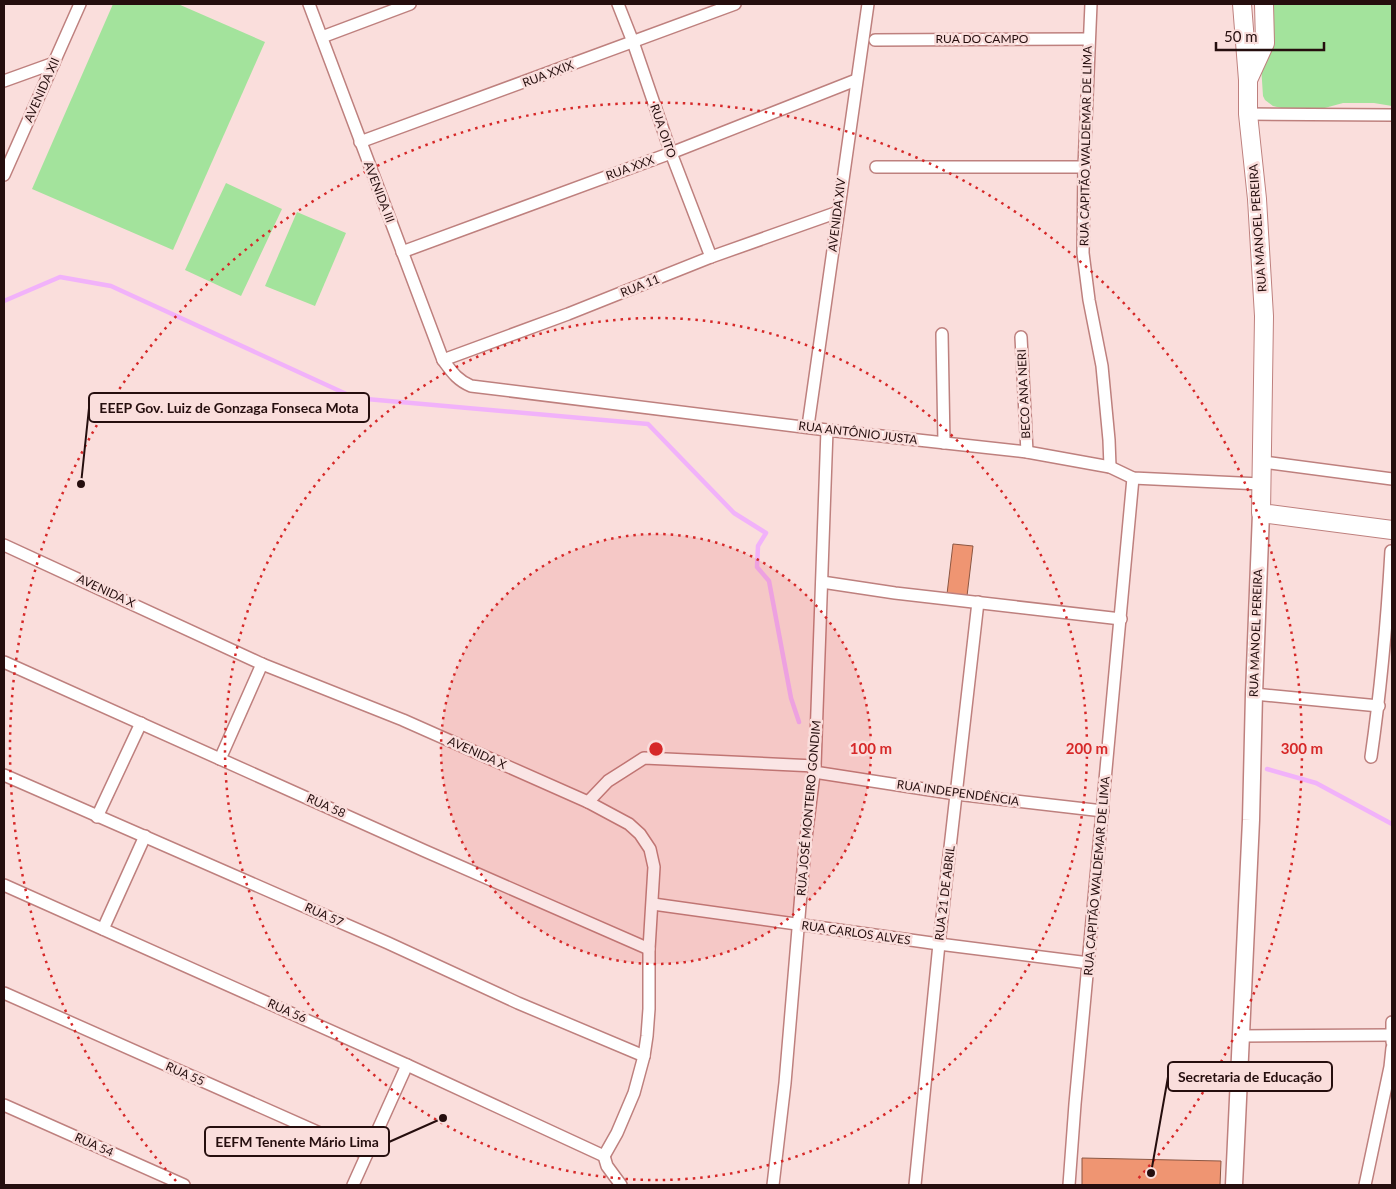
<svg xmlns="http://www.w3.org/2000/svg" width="1396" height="1189" font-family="Lato,sans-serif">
<rect width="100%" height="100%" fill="#fadedc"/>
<!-- green -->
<g fill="#a3e39c">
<path d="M113,4H178L265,42L173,250L32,189Z"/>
<path d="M1266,4H1392V106L1374,103H1343L1321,109L1281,108L1273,106L1265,100L1263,96L1261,65Z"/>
<path d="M226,183L282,209L241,296L185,270Z"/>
<path d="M297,212L346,233L315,306L265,286Z"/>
</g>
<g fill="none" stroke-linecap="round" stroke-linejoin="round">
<!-- stream -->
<g stroke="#f1b2fa" stroke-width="4.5">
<path d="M4,301L60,277L111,286L355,398L648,424L734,513L766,533L758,546L757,567L769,581L791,698L799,722"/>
<path d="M1267,769L1316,783L1392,824"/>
</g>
</g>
<!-- building -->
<g fill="#ef9572" stroke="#8c5743">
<path d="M953,544L973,546L967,596L947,594Z"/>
<path d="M1082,1158L1221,1161L1220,1185H1082Z"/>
</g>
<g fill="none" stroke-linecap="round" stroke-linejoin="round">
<defs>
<g id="street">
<path d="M309,4L443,360C452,372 457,380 471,386L827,430L1027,452L1110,467L1133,478L1261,484"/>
<path d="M618,4L633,42L671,153L711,257"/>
<path d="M1091,4L1084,167L1083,253L1089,300L1102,366L1109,440L1110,467"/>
<path d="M322,37L410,4"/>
<path d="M875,40L1089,39"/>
<path d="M4,81L54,63"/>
<path d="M1248,114L1392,115"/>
<path d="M360,142L735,4"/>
<path d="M876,167H1084"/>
<path d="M4,175L80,4"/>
<path d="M402,252L671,153L856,80"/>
<path d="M942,334L944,443"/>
<path d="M1021,337L1027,452"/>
<path d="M443,360L568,314L711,257L838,212"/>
<path d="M808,426L868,4"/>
<path d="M1263,462L1392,479"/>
<path d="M4,545L262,664L403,720L588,802L629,824L640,834L650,849L654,867L649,949V1009L647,1036L644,1056L634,1093L617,1133L604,1156"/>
<path d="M822,582L895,593L1121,619"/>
<path d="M4,662L425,851L649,949"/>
<path d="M1254,694L1379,706"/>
<path d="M1371,757C1381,688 1387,620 1391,551"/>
<path d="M220,759L262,664"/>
<path d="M814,772L956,794L1103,811"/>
<path d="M4,775L388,943L518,1003L644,1056"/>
<path d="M588,802L608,781L644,758L815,766"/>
<path d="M97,817L141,723"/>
<path d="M4,885L407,1065L604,1156L607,1166L621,1185"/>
<path d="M653,904L939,944L1089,963"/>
<path d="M103,929L145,836"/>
<path d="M4,993L367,1154"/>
<path d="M1241,1036L1391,1035"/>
<path d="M1392,1042V1022"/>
<path d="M4,1105L184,1185"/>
<path d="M353,1185L407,1065"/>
<path d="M773,1185L785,1083L805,846L815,766L827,430"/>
<path d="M915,1185L939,944L978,602"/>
<path d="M1069,1185L1075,1104L1133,478"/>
<path d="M1365,1185L1390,1067L1392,1048"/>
</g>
<path id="secondary" d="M1234,1185L1251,820L1254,694L1261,513"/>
<g id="primary">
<path d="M1242,4L1248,80V114L1257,199L1264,316L1261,513L1392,530"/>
<path d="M1248,80L1265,43L1264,4"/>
</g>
</defs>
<!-- street casing -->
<use href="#street" stroke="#be807e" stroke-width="14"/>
<!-- secondary casing -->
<use href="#secondary" stroke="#be807e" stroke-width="19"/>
<!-- primary casing -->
<use href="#primary" stroke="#be807e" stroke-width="20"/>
<!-- street -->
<use href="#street" stroke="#fff" stroke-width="11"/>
<!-- secondary -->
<use href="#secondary" stroke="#fff" stroke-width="16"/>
<!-- primary -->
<use href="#primary" stroke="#fff" stroke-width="18"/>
</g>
<!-- distance rings -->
<circle cx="656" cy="749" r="215" fill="#d62828" fill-opacity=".12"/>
<g fill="none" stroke="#d62828" stroke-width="2.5" stroke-dasharray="2.5 5">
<circle cx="656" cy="749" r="215"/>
<circle cx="656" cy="749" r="431"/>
<path d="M176 1181A646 646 0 1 1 1136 1181"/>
</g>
<g text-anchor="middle" stroke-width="5" stroke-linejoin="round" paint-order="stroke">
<!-- street labels -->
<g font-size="12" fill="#250e0e" stroke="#fadedc">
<text x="982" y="43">RUA DO CAMPO</text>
<text transform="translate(548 74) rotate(-21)" y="4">RUA XXIX</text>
<text transform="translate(42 90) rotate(-66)" y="4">AVENIDA XII</text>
<text transform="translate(663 131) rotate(71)" y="4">RUA OITO</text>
<text transform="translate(1086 146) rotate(-89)" y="4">RUA CAPITÃO WALDEMAR DE LIMA</text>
<text transform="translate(630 168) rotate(-20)" y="4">RUA XXX</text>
<text transform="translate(379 192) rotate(69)" y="4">AVENIDA III</text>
<text transform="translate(837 215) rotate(-83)" y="4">AVENIDA XIV</text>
<text transform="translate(1258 228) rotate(-94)" y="4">RUA MANOEL PEREIRA</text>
<text transform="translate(640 286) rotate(-22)" y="4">RUA 11</text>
<text transform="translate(1024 394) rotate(-93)" y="4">BECO ANA NERI</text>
<text transform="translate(858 433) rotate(7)" y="4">RUA ANTÔNIO JUSTA</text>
<text transform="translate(106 591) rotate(25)" y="4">AVENIDA X</text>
<text transform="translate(1256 633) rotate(-88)" y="4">RUA MANOEL PEREIRA</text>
<text transform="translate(477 753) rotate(24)" y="4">AVENIDA X</text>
<text transform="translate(958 793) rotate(8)" y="4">RUA INDEPENDÊNCIA</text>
<text transform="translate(326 806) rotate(24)" y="4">RUA 58</text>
<text transform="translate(809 808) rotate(-85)" y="4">RUA JOSÉ MONTEIRO GONDIM</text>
<text transform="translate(1097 876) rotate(-85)" y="4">RUA CAPITÃO WALDEMAR DE LIMA</text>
<text transform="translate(945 893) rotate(-83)" y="4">RUA 21 DE ABRIL</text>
<text transform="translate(324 915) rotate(24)" y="4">RUA 57</text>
<text transform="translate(856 933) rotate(8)" y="4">RUA CARLOS ALVES</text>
<text transform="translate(287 1011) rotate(24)" y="4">RUA 56</text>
<text transform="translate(185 1074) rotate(24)" y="4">RUA 55</text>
<text transform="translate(94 1145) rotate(24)" y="4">RUA 54</text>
</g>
</g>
<circle cx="656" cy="749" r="8" fill="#d62828" stroke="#fadedc" stroke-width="2.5"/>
<g font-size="15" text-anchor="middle" font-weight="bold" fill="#d62828" stroke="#fadedc" stroke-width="5" stroke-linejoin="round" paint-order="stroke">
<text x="871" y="754">100 m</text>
<text x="1087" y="754">200 m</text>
<text x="1302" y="754">300 m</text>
</g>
<!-- callouts -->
<path fill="none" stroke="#250e0e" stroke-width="2" d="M81 484L89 408M1151 1173L1168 1077M443 1118L389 1142"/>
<g fill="#250e0e" stroke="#fadedc" stroke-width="2">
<circle cx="81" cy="484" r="5"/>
<circle cx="1151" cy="1173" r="5"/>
<circle cx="443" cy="1118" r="5"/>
</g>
<g fill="#fadedc" stroke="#250e0e" stroke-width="2">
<rect x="89" y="393" width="280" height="29" rx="5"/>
<rect x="1168" y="1062" width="164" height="29" rx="5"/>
<rect x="205" y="1127" width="184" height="29" rx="5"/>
</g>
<g font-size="14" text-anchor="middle" font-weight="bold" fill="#250e0e">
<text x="229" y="413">EEEP Gov. Luiz de Gonzaga Fonseca Mota</text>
<text x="1250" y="1082">Secretaria de Educação</text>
<text x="297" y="1147">EEFM Tenente Mário Lima</text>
</g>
<!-- border -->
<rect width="1396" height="1189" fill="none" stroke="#250e0e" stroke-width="10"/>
<!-- scale -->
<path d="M1216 42v8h108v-8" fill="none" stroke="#250e0e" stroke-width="2.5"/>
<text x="1224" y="42" font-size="15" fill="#250e0e" stroke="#fadedc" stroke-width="4" paint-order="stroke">50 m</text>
</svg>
